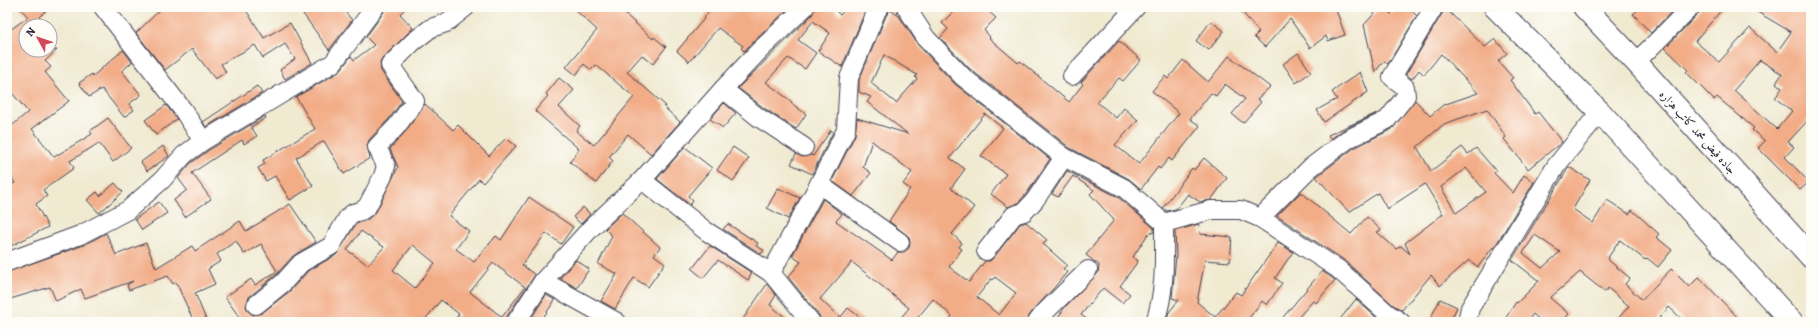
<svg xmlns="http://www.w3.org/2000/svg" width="1818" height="329" font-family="Alegreya,Amiri,serif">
<rect width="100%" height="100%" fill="#fdfcf7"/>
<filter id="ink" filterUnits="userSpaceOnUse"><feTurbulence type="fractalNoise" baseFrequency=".025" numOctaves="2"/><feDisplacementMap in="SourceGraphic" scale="8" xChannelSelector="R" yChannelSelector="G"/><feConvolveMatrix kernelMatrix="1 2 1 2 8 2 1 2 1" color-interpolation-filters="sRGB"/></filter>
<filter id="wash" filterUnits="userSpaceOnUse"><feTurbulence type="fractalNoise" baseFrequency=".012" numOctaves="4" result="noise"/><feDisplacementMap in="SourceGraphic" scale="16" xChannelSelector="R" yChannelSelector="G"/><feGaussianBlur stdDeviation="0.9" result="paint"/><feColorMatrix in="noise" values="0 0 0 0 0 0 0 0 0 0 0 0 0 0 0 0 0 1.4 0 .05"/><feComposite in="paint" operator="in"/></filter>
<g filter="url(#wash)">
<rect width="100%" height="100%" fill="#f0ead1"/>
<g id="blocks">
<!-- building -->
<g fill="#f2ac86" fill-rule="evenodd">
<path d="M19,7H50L39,17L46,26H26V50H57L45,61L51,67L45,72L69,101L32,129L54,157L92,134L90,131L108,118L131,148L113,162L99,143L70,161L74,168L43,190L47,196L36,204L48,227L7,248V186L15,183L7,171V130L28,112L7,87V32L28,17Z"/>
<path d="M163,7H244L264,38L290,23L312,63L285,79L280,70L295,59L285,44L263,58L255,45L221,64L226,72L215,79L192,49L165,70L136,33Z"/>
<path d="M298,7H341L352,20L329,50Z"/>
<path d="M386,7H407L400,14L413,28L383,58L380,62L381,71L402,101L389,119L369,140L367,146L370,158L344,174L324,141L296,158L313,186L290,200L275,176L266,181L258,168L265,164L263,160L315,129L296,97L339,72L351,56L354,60L374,45L366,37L383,13Z"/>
<path d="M572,7H617L653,39L654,37L666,47L653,64L642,55L627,72L666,106L664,107L680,122L651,154L628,134L609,157L613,161L596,183L570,162L579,149L535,111L548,96L546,94L559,78L574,90L559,107L580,126L576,131L594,145L634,97L596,65L591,70L584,64L576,75L566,67L597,30Z"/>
<path d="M711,7H790L744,51L741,48L743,46L718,28L689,62L677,51L703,20Z"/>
<path d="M815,7H832L840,15L847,7H867L842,67L818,51L830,33L813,21L798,40L816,53L805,69L788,58L766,82L792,102L791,103L806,114L796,129L764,108L738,88L812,15Z"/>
<path d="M958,7H984L996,18L984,30L990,37L989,38L1018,63L1020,61L1069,102L1083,84L1081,82L1119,41L1141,60L1123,81L1119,78L1097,102L1116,118L1124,108L1138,120L1115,145L1139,164L1179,113L1152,91L1165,76L1168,79L1183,60L1208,82L1229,56L1270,87L1257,99L1261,102L1243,123L1232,114L1245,99L1225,84L1216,96L1211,93L1190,119L1200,126L1172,161L1169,158L1160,169L1158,167L1141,189L1129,179L1070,148L970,69L940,38L948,29L942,23Z"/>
<path d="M1238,7H1335L1345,35L1328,41L1326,36L1310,48L1290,19L1265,47L1254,37L1259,32Z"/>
<path d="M1380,7H1385L1391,14L1398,7H1408L1417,16L1388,64L1384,61L1375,72L1364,25Z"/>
<path d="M1444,7L1485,47L1495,39L1507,53L1498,61L1513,78L1510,80L1535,114L1538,112L1562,142L1528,169L1504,139L1506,137L1487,109L1444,124L1417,147L1431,171L1462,147L1468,154L1476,148L1496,171L1494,173L1513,193L1524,175L1534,182L1494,248L1493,247L1478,267L1469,260L1440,286L1431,275L1402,310L1393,305L1344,260L1277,216L1301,192L1351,234L1367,217L1381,230L1377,232L1396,249L1401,246L1410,254L1405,243L1443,214L1425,184L1387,209L1378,193L1349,212L1316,177L1354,148L1392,129L1415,100L1430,116L1443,105L1478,93L1441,54L1424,75L1419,70L1412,79L1406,74L1443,12ZM1466,168L1486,192L1456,213L1441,187Z"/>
<path d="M1641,7H1676L1651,33L1633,14Z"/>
<path d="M1701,7H1724L1695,41L1719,62L1750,28L1777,52L1791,32L1749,7H1811V117L1788,142L1794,147L1785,157L1809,182L1800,190L1758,148L1765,141L1752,130L1754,128L1717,97L1714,100L1686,72L1688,70L1665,48L1698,14ZM1760,60L1782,74L1776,83L1782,88L1775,98L1792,111L1777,129L1734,90Z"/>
<path d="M890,10L899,16L918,45L955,84L1050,159L1027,193L1018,203L1008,207L991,194L1006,174L981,156L1003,128L985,114L950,158L965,169L951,188L974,207L952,234L962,243L959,247L962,249L949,267L969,282L985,261H990L994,257L1020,224L1026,222L1047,240L1043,244L1067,265L1063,269L1067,272L1053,289L1036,307L1029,316L1027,322H948L952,316L933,299L914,322H897L909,308L852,262L820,299L840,318L848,308L866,322H821L819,315L788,277L801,262L792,256L823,199L842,214L836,221L892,260L898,252H904L909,248L910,243L909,237L889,221L910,189L903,184L912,172L872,141L863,167L871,173L853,196L832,181L855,135L857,118L908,134L867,102L871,97L859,92V80L886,16ZM884,55L917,75L915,77L917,79L896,103L871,83ZM995,277L1016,293L999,315L977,297L991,279L993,280Z"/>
<path d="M1211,21L1224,31L1209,50L1196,41Z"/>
<path d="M123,50L132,62L122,71L141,95L129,104L134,110L124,117L102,89L89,97L79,83L92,74L93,76Z"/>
<path d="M1298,53L1311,72L1296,83L1283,64Z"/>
<path d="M1360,72L1368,92L1324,122L1317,110L1337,99L1332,92Z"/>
<path d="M257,86L262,93L206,127L203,122Z"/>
<path d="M724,103L736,113L723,128L710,119Z"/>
<path d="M425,104L453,130L458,125L489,156L506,138L516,146L483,183L479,179L449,216L469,231L456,249L474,262L496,236L501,240L529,197L573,227L561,244L546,233L522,265L535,275L507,316L506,322H453L459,314L441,300L423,322H243L225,297L251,279L255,285L277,271L261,244L244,254L236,241L217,254L221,261L208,269L215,284L195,293L207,322H194L176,282L173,284L168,276L129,290L127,285L133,281L85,298L81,289L56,301L50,287L7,300V272L84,245L106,233L116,255L146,243L156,268L192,246L195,251L240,221L246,231L290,204L316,242L293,256L276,275L249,297L246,306L248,311L253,315L262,313L290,291L308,271L336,255L356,224L367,220L376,212L398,167L390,149L405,132ZM361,231L384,247L368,265L347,250ZM413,245L435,263L415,288L393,270ZM493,263L525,287L502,317L470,292Z"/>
<path d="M166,105L177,119L156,135L145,120Z"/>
<path d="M1377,113L1343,130L1331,139L1328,135Z"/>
<path d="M265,116L266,118L251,127L257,136L244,144L242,140L192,173L211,199L185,217L174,200L187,190L178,178L191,163L209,150Z"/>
<path d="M831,130L833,132L812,174L791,164L796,154L803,157L811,155L813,156Z"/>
<path d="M163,146L169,156L147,171L141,162Z"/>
<path d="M685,147L712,168L688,196L693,201L690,205L657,179Z"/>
<path d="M733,147L749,158L733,181L717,170Z"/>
<path d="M1204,158L1227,178L1211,200L1200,202L1188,194L1176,209L1167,211L1163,208L1192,168L1194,170Z"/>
<path d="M1569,167L1590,180L1573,209L1593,223L1607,200L1629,214L1632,210L1659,234L1656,237L1672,250L1658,267L1647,258L1645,260L1620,240L1607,259L1630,278L1625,284L1642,300L1671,269L1689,287L1699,277L1742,322H1685L1669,307L1656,322H1615L1629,306L1608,288L1605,292L1580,272L1550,298L1569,314L1562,322H1542L1533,314L1527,322H1503L1516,302L1517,303L1539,281L1512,260ZM1535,235L1560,252L1542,268L1523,253Z"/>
<path d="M1067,171L1118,197L1154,228V232L1148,234L1133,257L1138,261L1120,286L1130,294L1122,303L1103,288L1081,315L1091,322H1055L1065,307L1098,273L1099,265L1086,255L1114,220L1090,194L1094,190L1073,176L1058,197L1052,194Z"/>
<path d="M115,183L123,192L99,213L87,200L97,192L100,196Z"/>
<path d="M778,188L800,198L788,219L767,208Z"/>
<path d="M159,202L167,213L142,230L135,219Z"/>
<path d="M583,207L590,214L581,224L573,217Z"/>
<path d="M622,213L660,247L654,255L665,263L648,287L634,278L615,309L601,301L617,274L598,264L612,236L605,229Z"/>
<path d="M728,224L758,243L756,246L764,250L761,254L723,229Z"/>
<path d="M1199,224L1200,234L1232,237L1230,262L1205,260L1197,302L1215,317L1236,292L1241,295L1278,243L1293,252L1275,278L1282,283L1267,305L1262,301L1246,322H1166L1169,312L1179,300L1172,298L1176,256L1175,231Z"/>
<path d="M710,246L752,273L748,280L718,260L703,278L692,269Z"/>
<path d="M576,260L589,269L577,288L560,278Z"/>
<path d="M1322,271L1335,280L1316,303L1313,301L1294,322H1279Z"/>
<path d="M767,284L776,295L770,305L791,322H741Z"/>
<path d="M546,295L555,300L540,322H529Z"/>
<path d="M1356,299L1380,321L1382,322H1338Z"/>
<path d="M1440,299L1457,307L1450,322H1429Z"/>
</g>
</g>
</g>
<g filter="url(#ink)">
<use href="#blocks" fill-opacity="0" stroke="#414052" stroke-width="1"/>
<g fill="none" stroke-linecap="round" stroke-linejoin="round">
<defs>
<g id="minor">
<path d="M103,7L183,110L203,141"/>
<path d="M906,7L926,38L963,77L1064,157L1124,188L1164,223L1211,210H1241L1260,218L1338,269L1387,313L1401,322"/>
<path d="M1636,62L1691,7"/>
<path d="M1072,76L1136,7"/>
<path d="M723,89L758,117L804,147"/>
<path d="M642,180L706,231L771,273L811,322"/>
<path d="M819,184L900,242"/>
<path d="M1260,218L1310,168L1348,139L1387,120L1406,96L1405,87L1392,77L1434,7"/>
<path d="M986,251L1014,215L1024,212L1035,200L1064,157"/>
<path d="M7,262L80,235L128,210L162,180L184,155L203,141L333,63L375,7"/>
<path d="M771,273L819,184L846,130L849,78L877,10L880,7"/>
<path d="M543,281L617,322"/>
<path d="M256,305L283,283L301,263L331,246L348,217L353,213L361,211L367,207L383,176L386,166L377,147L397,126L415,101L390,65L413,42L431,28L446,23L466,7"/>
<path d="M516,322L543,281L591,228L642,180L723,89L759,51L805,7"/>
<path d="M1037,322L1044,313L1088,270"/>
<path d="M1155,322C1166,290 1164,257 1164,223"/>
<path d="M1467,322L1470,308L1556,166L1600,112"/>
</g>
<g id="major">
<path d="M1495,7L1600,112L1792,322"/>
<path d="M1584,7L1636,62L1811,257"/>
</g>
</defs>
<!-- minor casing -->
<use href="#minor" stroke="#414052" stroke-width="20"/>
<!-- major casing -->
<use href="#major" stroke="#414052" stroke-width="24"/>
<!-- minor -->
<use href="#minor" stroke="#fff" stroke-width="18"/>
<!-- major -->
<use href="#major" stroke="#fff" stroke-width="22"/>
</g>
</g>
<g text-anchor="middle" stroke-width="3.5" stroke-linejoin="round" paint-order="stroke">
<!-- street labels -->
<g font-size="12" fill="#22223b" stroke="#fdfcf7">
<text transform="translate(1698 132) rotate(48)" y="4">جاده فیض محمد کاتب هزاره</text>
</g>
</g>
<!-- margin -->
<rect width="1818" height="329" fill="none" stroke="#fdfcf7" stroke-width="24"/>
<!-- north arrow -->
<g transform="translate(38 38) rotate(310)"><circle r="19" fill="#fdfcf7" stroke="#a5a5ac"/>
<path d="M0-3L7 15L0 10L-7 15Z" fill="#d1495b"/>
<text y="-6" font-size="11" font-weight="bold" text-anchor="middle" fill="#22223b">N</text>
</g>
</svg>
